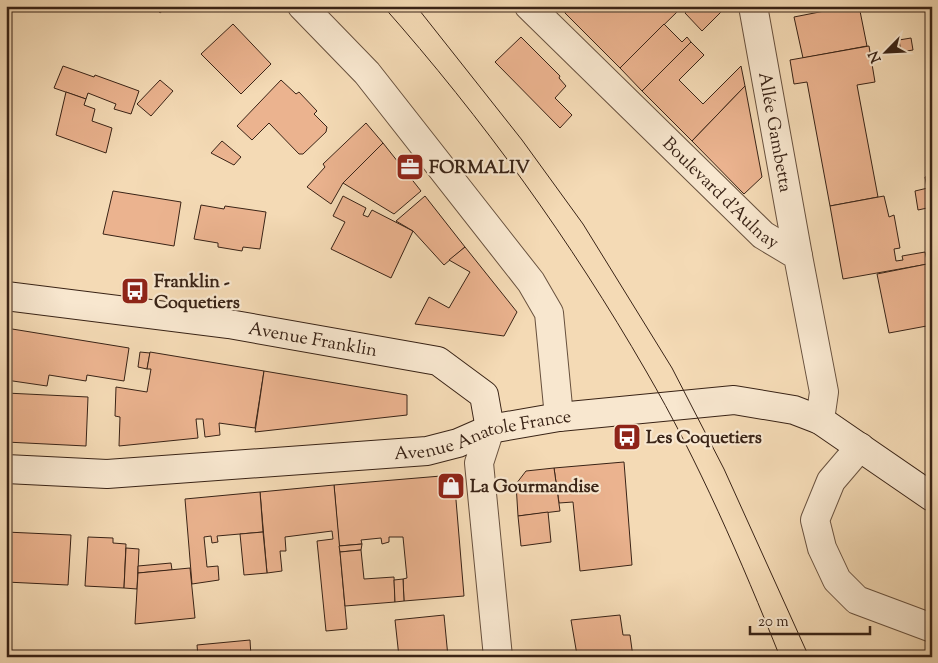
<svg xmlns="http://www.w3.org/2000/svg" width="938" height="663" font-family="'Sorts Mill Goudy',serif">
<rect width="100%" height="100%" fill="#f4dab5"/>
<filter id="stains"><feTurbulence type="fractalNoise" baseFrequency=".004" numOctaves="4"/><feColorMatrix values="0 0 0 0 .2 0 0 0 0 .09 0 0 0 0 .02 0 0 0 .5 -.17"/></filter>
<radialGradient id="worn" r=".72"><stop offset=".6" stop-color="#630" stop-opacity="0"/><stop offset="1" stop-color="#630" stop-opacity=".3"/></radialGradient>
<!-- building -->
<g fill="#ebb38f" stroke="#392316">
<path d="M153,6H168L160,13Z"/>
<path d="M564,6H677L680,9L620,68L565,13Z"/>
<path d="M691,6H727L702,31L685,13Z"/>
<path d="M850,6H859L867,46L803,58L794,17Z"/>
<path d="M233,24L271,64L241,94L201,54Z"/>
<path d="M664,24L682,42L687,37L691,42L642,91L620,68Z"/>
<path d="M521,37L560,76L559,78L566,86L555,98L572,115L560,128L495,62Z"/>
<path d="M911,38L913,50L901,52L899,40Z"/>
<path d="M691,42L704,55L679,80L703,104L741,66L745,86L692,141L642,91Z"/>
<path d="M869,46L875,82L857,85L878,197L830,206L807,82L794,84L790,60Z"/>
<path d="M63,66L94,77L95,75L139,91L131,114L114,109L116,104L88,93L86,99L54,88Z"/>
<path d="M160,80L173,91L151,116L137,104Z"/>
<path d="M281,80L296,94L299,92L317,111L314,114L327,127L326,132L303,154H299L269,123L252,140L237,126Z"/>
<path d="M745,86L762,177L744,194L692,141Z"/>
<path d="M66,92L86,99L84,105L95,109L92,121L112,128L106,153L56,135Z"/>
<path d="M366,123L383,143L343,183L331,204L307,187L325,167L323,164Z"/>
<path d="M222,141L241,157L234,165L211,153Z"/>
<path d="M383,143L421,191L394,214L343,183Z"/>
<path d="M932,176V187L927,188L925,177Z"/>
<path d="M932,187V207L918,210L915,191Z"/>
<path d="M113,191L181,202L174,246L103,234Z"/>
<path d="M343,196L366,208L363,215L368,217L372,210L413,231L391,278L331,249L345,222L333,216Z"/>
<path d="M425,196L465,247L444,265L413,231L396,221Z"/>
<path d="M884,196L889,217L894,215L900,248L894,249L896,261L903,260L902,256L925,252L928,264L843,279L830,206Z"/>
<path d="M201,205L224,209L225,206L266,212L260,249L243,247L242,251L218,247V243L194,239Z"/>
<path d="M465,247L517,312L504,336L415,324L429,297L449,308L470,272L449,260Z"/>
<path d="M932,263V325L889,333L877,274Z"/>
<path d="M6,328L129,348L124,381L87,375L86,381L49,375L47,386L6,380Z"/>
<path d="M140,352L150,353L147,369L138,367Z"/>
<path d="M150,352L264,371L255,428L219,423L220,435L205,437L203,419H196L198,438L119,446L120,417L115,416L116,387L147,392L151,369H147Z"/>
<path d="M264,371L407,395V415L255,432Z"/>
<path d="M6,393L88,397L86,446L6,442Z"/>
<path d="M624,462L632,565L580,571L573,502L559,503L554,468Z"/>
<path d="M554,468L560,511L518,516L516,484L526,471Z"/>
<path d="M441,476L455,488L464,596L404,601L403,579L407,578L403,537H389V542L382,544L381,538L361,540L362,544L339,546L334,485Z"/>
<path d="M334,485L347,629L326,631L317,541L333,539L332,531L285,537L286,551H280L282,571L267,573L260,492Z"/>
<path d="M260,492L263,532L217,536L218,542L212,543L211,536L204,537L207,567L218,566L219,580L192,584L185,499Z"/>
<path d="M548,512L551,542L521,546L518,516Z"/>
<path d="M6,532L71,535L68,585L6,582Z"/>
<path d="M263,532L267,573L244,575L240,534Z"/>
<path d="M88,537L113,538V543L126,544L124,588L85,586Z"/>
<path d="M362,544L361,550L340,552L339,546Z"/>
<path d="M126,548L139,549L137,589L124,588Z"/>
<path d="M361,550L364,579L394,577L395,602L345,606L340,552Z"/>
<path d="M171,563L172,570L138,573V566Z"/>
<path d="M190,568L195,618L135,624L138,573Z"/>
<path d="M403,579L404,601L395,602L394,580Z"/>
<path d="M444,615L448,657H399L395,620Z"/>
<path d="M620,615L623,635H630L633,657H571L577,655L571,620Z"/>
<path d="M250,640L251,657H198L197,645Z"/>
</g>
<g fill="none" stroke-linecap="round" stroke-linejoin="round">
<defs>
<g id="street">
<path d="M302,6L367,73L531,282L549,313L559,417"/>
<path id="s1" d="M529,6L763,235L798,256L824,392L820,420"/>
<path id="s2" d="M753,6L798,256"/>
<path d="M490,429L479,463L498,657"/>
<path d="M860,447L831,481L815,520L822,548L837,580L857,600L932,628"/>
</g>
<g id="secondary">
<path id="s3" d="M6,296L229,324L438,361L484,395L490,429"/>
<path id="s4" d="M6,469L107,474L427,451L458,443L490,429L559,417L734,400L794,410L820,420L932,497"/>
</g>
</defs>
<!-- street casing -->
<use href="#street" stroke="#68513e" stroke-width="30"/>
<!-- secondary casing -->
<use href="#secondary" stroke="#392316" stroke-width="30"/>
<!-- street -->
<use href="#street" stroke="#f8e7cf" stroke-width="28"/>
<!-- secondary -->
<use href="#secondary" stroke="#f8e7cf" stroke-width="28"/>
<!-- tram -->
<g stroke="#392316" stroke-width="1">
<path d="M383,6C483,119 571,241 646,371C699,462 741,560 780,657"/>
<path d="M416,6L522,140L583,224L672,368L724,469L809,657"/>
</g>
</g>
<!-- icons -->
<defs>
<symbol id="office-square" viewBox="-11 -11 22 22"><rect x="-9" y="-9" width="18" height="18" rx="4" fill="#8f2418" stroke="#f8e7cf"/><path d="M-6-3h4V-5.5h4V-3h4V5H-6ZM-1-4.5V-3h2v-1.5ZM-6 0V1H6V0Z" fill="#fff"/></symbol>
<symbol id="bus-square" viewBox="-11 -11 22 22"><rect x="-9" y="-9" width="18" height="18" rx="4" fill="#8f2418" stroke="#f8e7cf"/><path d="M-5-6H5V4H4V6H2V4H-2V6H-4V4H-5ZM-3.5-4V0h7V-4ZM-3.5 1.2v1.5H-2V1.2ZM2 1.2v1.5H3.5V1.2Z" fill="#fff"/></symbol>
<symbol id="shop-square" viewBox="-11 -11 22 22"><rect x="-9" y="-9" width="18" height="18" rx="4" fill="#8f2418" stroke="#f8e7cf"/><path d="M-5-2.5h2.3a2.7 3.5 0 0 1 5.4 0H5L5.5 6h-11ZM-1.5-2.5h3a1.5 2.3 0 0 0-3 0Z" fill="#fff"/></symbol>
</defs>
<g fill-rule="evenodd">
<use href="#office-square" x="394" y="151" width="32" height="32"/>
<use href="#bus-square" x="119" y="275" width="32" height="32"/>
<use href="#bus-square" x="611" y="421" width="32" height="32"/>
<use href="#shop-square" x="435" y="470" width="32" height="32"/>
</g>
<g text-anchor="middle" stroke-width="4.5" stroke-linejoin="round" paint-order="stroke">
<!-- street labels -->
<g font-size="18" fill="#392316" stroke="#f8e7cf">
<text dy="6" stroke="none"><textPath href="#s2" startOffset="128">Allée Gambetta</textPath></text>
<text dy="6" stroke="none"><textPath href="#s1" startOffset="268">Boulevard d'Aulnay</textPath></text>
<text dy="6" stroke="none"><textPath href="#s3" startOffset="310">Avenue Franklin</textPath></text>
<text dy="6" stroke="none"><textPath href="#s4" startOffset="480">Avenue Anatole France</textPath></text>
</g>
<!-- poi labels -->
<g font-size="18" font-weight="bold" fill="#392316" stroke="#f8e7cf" text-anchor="start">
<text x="429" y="173">FORMALIV</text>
<text x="154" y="287">Franklin -<tspan x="154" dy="21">Coquetiers</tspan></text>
<text x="646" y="443">Les Coquetiers</text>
<text x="470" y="492">La Gourmandise</text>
</g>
</g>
<!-- margin -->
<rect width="938" height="663" fill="none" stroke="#f4dab5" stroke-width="25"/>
<rect x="8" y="8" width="923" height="648" fill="none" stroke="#392316" stroke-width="2.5"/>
<rect x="12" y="12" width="913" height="638" fill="none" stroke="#392316"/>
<!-- north arrow -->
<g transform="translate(886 52) rotate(246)" stroke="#f8e7cf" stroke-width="4" paint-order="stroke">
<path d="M0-4L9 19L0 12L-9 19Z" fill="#392316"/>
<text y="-8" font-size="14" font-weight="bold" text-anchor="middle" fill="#392316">N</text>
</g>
<!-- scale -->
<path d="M750 626v8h120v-8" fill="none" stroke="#392316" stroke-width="2.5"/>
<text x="758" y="626" font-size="15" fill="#392316" stroke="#f8e7cf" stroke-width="4" paint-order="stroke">20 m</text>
<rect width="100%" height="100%" filter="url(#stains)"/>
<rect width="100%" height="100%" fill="url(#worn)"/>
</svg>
